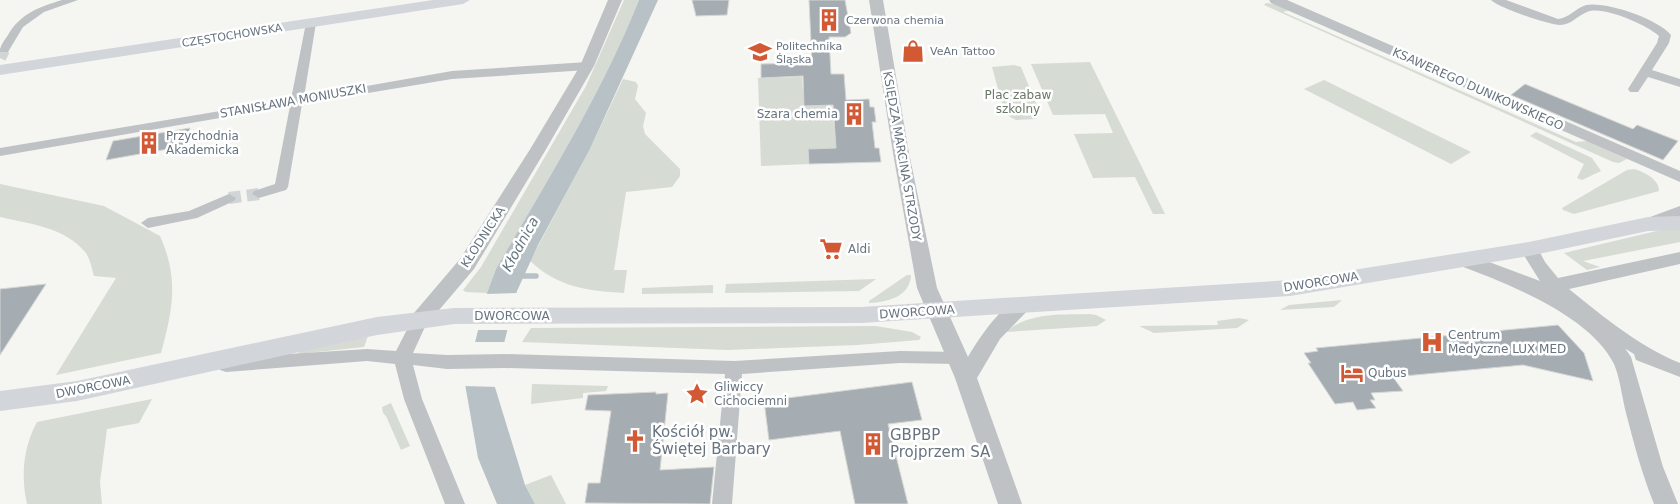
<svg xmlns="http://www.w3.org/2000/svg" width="1680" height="504" font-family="'DejaVu Sans',sans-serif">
<rect width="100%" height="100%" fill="#f5f5f2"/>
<!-- green -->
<g fill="#d6dbd3">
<path d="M624,0H639C601,95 547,181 496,269L487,293L466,292L463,290L481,267L586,86Z"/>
<path d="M1266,3L1274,4L1290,10L1283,12L1576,142L1587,141L1627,159L1619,163L1613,162L1264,5Z"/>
<path d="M1090,62L1165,214H1153L1135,177L1093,178L1074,134L1113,133L1105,114L1053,115L1031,64Z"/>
<path d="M1014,65L1021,67L1040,113L1036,119L1016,120L1005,114L992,67Z"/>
<path d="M802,77L804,106L832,105L836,148L808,149L809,164L761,166L758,78Z"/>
<path d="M623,79L636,82L638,86L635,99L646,113L643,126L645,134L680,169V176L672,187L626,192L614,270H627L624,293C587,291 558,287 530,261L590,149Z"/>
<path d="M1324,80L1471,152L1451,164L1304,89Z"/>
<path d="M1536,132L1592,158L1601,171L1582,180L1577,178L1584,164L1530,136Z"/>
<path d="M1634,169C1644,172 1659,179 1659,191L1574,214L1563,210L1562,208L1627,170Z"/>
<path d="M0,184L104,206L160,236C179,279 173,308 161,353L56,375L116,278L94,276C92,269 90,259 86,253C65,227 30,224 0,217Z"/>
<path d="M1669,228H1680V242L1583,261L1600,267L1587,270L1564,253Z"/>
<path d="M907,275H911C910,297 887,302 869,303V301Z"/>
<path d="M876,279L859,291L725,293L726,284Z"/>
<path d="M713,285V293L642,294V288Z"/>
<path d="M1342,300L1334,307L1280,310L1289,305Z"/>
<path d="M1089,314L1096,315L1106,320L1097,326L1006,332C1028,312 1061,315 1089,314Z"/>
<path d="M1239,318L1249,320L1237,328L1154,333L1139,326L1218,325L1217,321Z"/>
<path d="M876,326L912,332L921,337L919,340L857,345L728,350L522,342L531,328Z"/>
<path d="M368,336L364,347L298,354L300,349Z"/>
<path d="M532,384L608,386L606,391L583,393V398L531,404Z"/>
<path d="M152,399L139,423L107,429L100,482L102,504H27C21,475 23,448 37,422Z"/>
<path d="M391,403L410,446L401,450L386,416L383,413L382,407Z"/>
<path d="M551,475L566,504H535L525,485Z"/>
</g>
<!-- water -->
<path fill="#b7c1c6" d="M639,0H658L590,149L538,245L517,291L494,384L525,485L535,504H497L478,458L465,384L487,293L496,269C547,181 601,95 639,0Z"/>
<!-- pier -->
<g fill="#f5f5f2">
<path d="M519,293L510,330H476L484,294Z"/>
<path d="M473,342H507L498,387L463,386Z"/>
</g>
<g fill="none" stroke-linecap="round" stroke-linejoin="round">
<!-- stream -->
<path stroke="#b7c1c6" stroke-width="5.5" d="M516,276H536"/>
</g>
<!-- building -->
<g fill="#a6adb2" stroke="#d6d6d4">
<path d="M692,0H729L727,15L696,16Z"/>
<path d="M809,0H845L851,33L845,37H829L831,74H844L846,100L869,99L870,107H874L876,122H872L875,148H879L881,162L809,164L808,149L836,148L833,105L804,106L803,76L761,78V64L812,63Z"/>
<path d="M1525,84L1633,129L1637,125L1678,141L1663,160L1511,95Z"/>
<path d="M190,128L185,146L106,160L113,141Z"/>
<path d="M46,284L0,355V289Z"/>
<path d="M1558,325L1584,353L1593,381L1523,365L1393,377L1403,391L1371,393L1375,400H1370L1376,408L1357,410L1353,402L1335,404L1308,363H1311L1304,353L1318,351L1316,348Z"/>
<path d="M912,382L922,420L888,424L908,504H855L840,431L769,440L764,401Z"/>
<path d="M656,392V394L668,393L660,470L714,467L710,504L585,503L588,483H600L611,411L585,410L588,395Z"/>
</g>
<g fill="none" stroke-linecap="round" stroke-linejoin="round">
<!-- minor-tunnel -->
<g stroke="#d2d5d6" stroke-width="12" stroke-dasharray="12 6" stroke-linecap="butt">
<path d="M0,58L4,50"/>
<path d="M229,198L259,194"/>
</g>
<!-- minor -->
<g fill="#bec2c5" fill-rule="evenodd">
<path d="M62,0H78L44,12L23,27L8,52H0C0,45 4,41 8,35C20,14 39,7 62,0Z"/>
<path d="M1491,0H1506L1558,19C1569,18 1576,8 1586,5C1606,1 1658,19 1671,35L1669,43L1652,70L1680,79V87L1648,77L1638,92H1630L1628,89L1657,43L1659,36C1647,25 1602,5 1587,12C1577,16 1571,25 1560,25C1549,25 1497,7 1491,0Z"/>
<path d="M311,20L316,23L304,97L452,71L587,62L593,66L587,70L452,79L302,104L288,187L286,190L259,198L252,194L254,191L275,184L290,106L0,156V148L291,99L306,23Z"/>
<path d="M229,194L236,198L234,201L197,218L148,228L141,223L148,218L189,211Z"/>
<path d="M1553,279L1559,281C1597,311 1635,345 1680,363V377L1636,360L1634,354L1613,341L1547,289L1545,285L1547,281Z"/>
<path d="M421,312L427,314L429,318L413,353L447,355L505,354L734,361L900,351L958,352L964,353L966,358L964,363L958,364L900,363L742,374L732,504H712L725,374L505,368L447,369L413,365L422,399L465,504H445L404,399L395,364L367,361L226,372L220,370L218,365L220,360L226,358L367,349L396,351L415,314Z"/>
</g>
<!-- tertiary -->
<g fill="#bec2c5" fill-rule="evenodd">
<path d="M608,0H622L594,66L545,151L474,269L428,323L421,325L414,323L411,318L414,313L460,259L529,151L580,66Z"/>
<path d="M869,0H883L909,153L937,288L968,357C978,340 1008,292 1031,299L1034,304L1000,339L977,378L1022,504H998L955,378L917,288L893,153Z"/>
<path d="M1269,0H1287L1680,171V182L1271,3Z"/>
<path d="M1680,206V219L1648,230L1642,228L1639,224L1642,220Z"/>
<path d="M1529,243L1536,245L1545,262L1558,278L1680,252V264L1556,292L1602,322L1618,338L1631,357L1663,467L1678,504H1654C1642,474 1634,444 1626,413C1622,397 1620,378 1614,364C1590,315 1506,283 1458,265L1456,260L1458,255L1465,253L1540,281L1520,249L1522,245Z"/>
</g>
<!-- secondary -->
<g fill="#d2d6da" fill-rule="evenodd">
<path d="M433,0H470L463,4L0,75V65Z"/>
<path d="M1680,216V230L1648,231L1529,256L1290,296L861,323L454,324L377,335L77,401L0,411V391L77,381L377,317L454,308L861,307L1290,280L1529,242L1648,217Z"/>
</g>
</g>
<!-- icons -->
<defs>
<symbol id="building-bare" viewBox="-9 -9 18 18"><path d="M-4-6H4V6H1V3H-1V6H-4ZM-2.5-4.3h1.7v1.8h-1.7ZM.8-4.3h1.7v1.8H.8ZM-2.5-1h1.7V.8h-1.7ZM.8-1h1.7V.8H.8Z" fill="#d25934" stroke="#fff" stroke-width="2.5" paint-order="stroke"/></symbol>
<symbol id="shop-bare" viewBox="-9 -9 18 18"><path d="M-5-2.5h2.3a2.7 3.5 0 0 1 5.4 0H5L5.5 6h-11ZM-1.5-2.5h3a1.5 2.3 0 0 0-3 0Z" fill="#d25934" stroke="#fff" stroke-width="2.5" paint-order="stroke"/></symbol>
<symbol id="university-bare" viewBox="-9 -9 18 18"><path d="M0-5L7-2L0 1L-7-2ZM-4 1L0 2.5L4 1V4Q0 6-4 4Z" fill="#d25934" stroke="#fff" stroke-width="2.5" paint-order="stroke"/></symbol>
<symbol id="supermarket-bare" viewBox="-9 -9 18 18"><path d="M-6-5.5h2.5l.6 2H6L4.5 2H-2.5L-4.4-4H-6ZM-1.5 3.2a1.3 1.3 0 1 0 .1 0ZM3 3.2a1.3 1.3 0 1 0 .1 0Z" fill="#d25934" stroke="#fff" stroke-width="2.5" paint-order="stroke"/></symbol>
<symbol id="hospital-bare" viewBox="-9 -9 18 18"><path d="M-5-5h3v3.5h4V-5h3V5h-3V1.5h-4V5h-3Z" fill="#d25934" stroke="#fff" stroke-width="2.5" paint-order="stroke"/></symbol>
<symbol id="hotel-bare" viewBox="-9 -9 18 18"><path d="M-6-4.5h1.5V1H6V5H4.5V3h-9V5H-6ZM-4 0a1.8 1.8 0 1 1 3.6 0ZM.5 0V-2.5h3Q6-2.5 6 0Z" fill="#d25934" stroke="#fff" stroke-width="2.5" paint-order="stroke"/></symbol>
<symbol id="sight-bare" viewBox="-9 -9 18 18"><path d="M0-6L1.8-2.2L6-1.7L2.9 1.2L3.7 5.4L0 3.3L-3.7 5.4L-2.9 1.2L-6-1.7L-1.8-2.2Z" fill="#d25934" stroke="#fff" stroke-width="2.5" paint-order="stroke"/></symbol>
<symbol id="church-bare" viewBox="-9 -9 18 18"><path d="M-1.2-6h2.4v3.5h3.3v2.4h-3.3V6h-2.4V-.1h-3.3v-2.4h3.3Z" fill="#d25934" stroke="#fff" stroke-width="2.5" paint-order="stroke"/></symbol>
</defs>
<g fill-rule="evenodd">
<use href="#building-bare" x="813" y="4" width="32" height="32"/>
<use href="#shop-bare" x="897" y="35" width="32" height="32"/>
<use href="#university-bare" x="744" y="36" width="32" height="32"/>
<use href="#building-bare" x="838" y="98" width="32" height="32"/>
<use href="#building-bare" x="133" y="127" width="32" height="32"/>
<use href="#supermarket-bare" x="815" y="233" width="32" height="32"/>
<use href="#hospital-bare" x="1416" y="326" width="32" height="32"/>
<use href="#hotel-bare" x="1336" y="357" width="32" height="32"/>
<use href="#sight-bare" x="681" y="378" width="32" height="32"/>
<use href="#church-bare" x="619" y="425" width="32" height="32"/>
<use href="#building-bare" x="857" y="428" width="32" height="32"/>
</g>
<g text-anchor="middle" stroke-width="5" stroke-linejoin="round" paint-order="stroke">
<!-- far-poi labels -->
<g font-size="11" fill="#677480" stroke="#fff" text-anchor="start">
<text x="846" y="24">Czerwona chemia</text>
<text x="776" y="50">Politechnika<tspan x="776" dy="13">Śląska</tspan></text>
<text x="930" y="55">VeAn Tattoo</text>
</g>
<!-- far-street labels -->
<g font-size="11" fill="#677480" stroke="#fff">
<text transform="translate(232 35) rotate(-9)" y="4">CZĘSTOCHOWSKA</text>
</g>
<!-- street labels -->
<g font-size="12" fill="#677480" stroke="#fff">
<text transform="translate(1478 89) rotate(24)" y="4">KSAWEREGO DUNIKOWSKIEGO</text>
<text transform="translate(293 101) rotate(-10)" y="4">STANISŁAWA MONIUSZKI</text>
<text transform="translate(902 156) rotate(80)" y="4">KSIĘDZA MARCINA STRZODY</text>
<text transform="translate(483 237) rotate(-57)" y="4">KŁODNICKA</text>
<text transform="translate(1321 282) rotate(-9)" y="4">DWORCOWA</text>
<text transform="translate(917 312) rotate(-4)" y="4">DWORCOWA</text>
<text x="512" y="320">DWORCOWA</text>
<text transform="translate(93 387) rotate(-11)" y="4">DWORCOWA</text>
</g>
<!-- park labels -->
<g font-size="12" fill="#687865" stroke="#fff">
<text x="1018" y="99">Plac zabaw<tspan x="1018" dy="14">szkolny</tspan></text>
</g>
<!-- poi labels -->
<g font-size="12" fill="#677480" stroke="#fff" text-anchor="start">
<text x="838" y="118" text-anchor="end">Szara chemia</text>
<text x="166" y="140">Przychodnia<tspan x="166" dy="14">Akademicka</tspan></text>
<text x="848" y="253">Aldi</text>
<text x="1448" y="339">Centrum<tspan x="1448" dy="14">Medyczne LUX MED</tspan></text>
<text x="1368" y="377">Qubus</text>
<text x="714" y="391">Gliwiccy<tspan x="714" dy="14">Cichociemni</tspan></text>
</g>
<!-- water labels -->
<g font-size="14" font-style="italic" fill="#63767d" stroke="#fff">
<text transform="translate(520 244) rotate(-61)" y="5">Kłodnica</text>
</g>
<!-- near-poi labels -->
<g font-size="15" fill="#677480" stroke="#fff" text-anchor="start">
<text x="652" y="437">Kościół pw.<tspan x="652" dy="17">Świętej Barbary</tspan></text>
<text x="890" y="440">GBPBP<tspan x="890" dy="17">Projprzem SA</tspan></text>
</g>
</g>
</svg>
